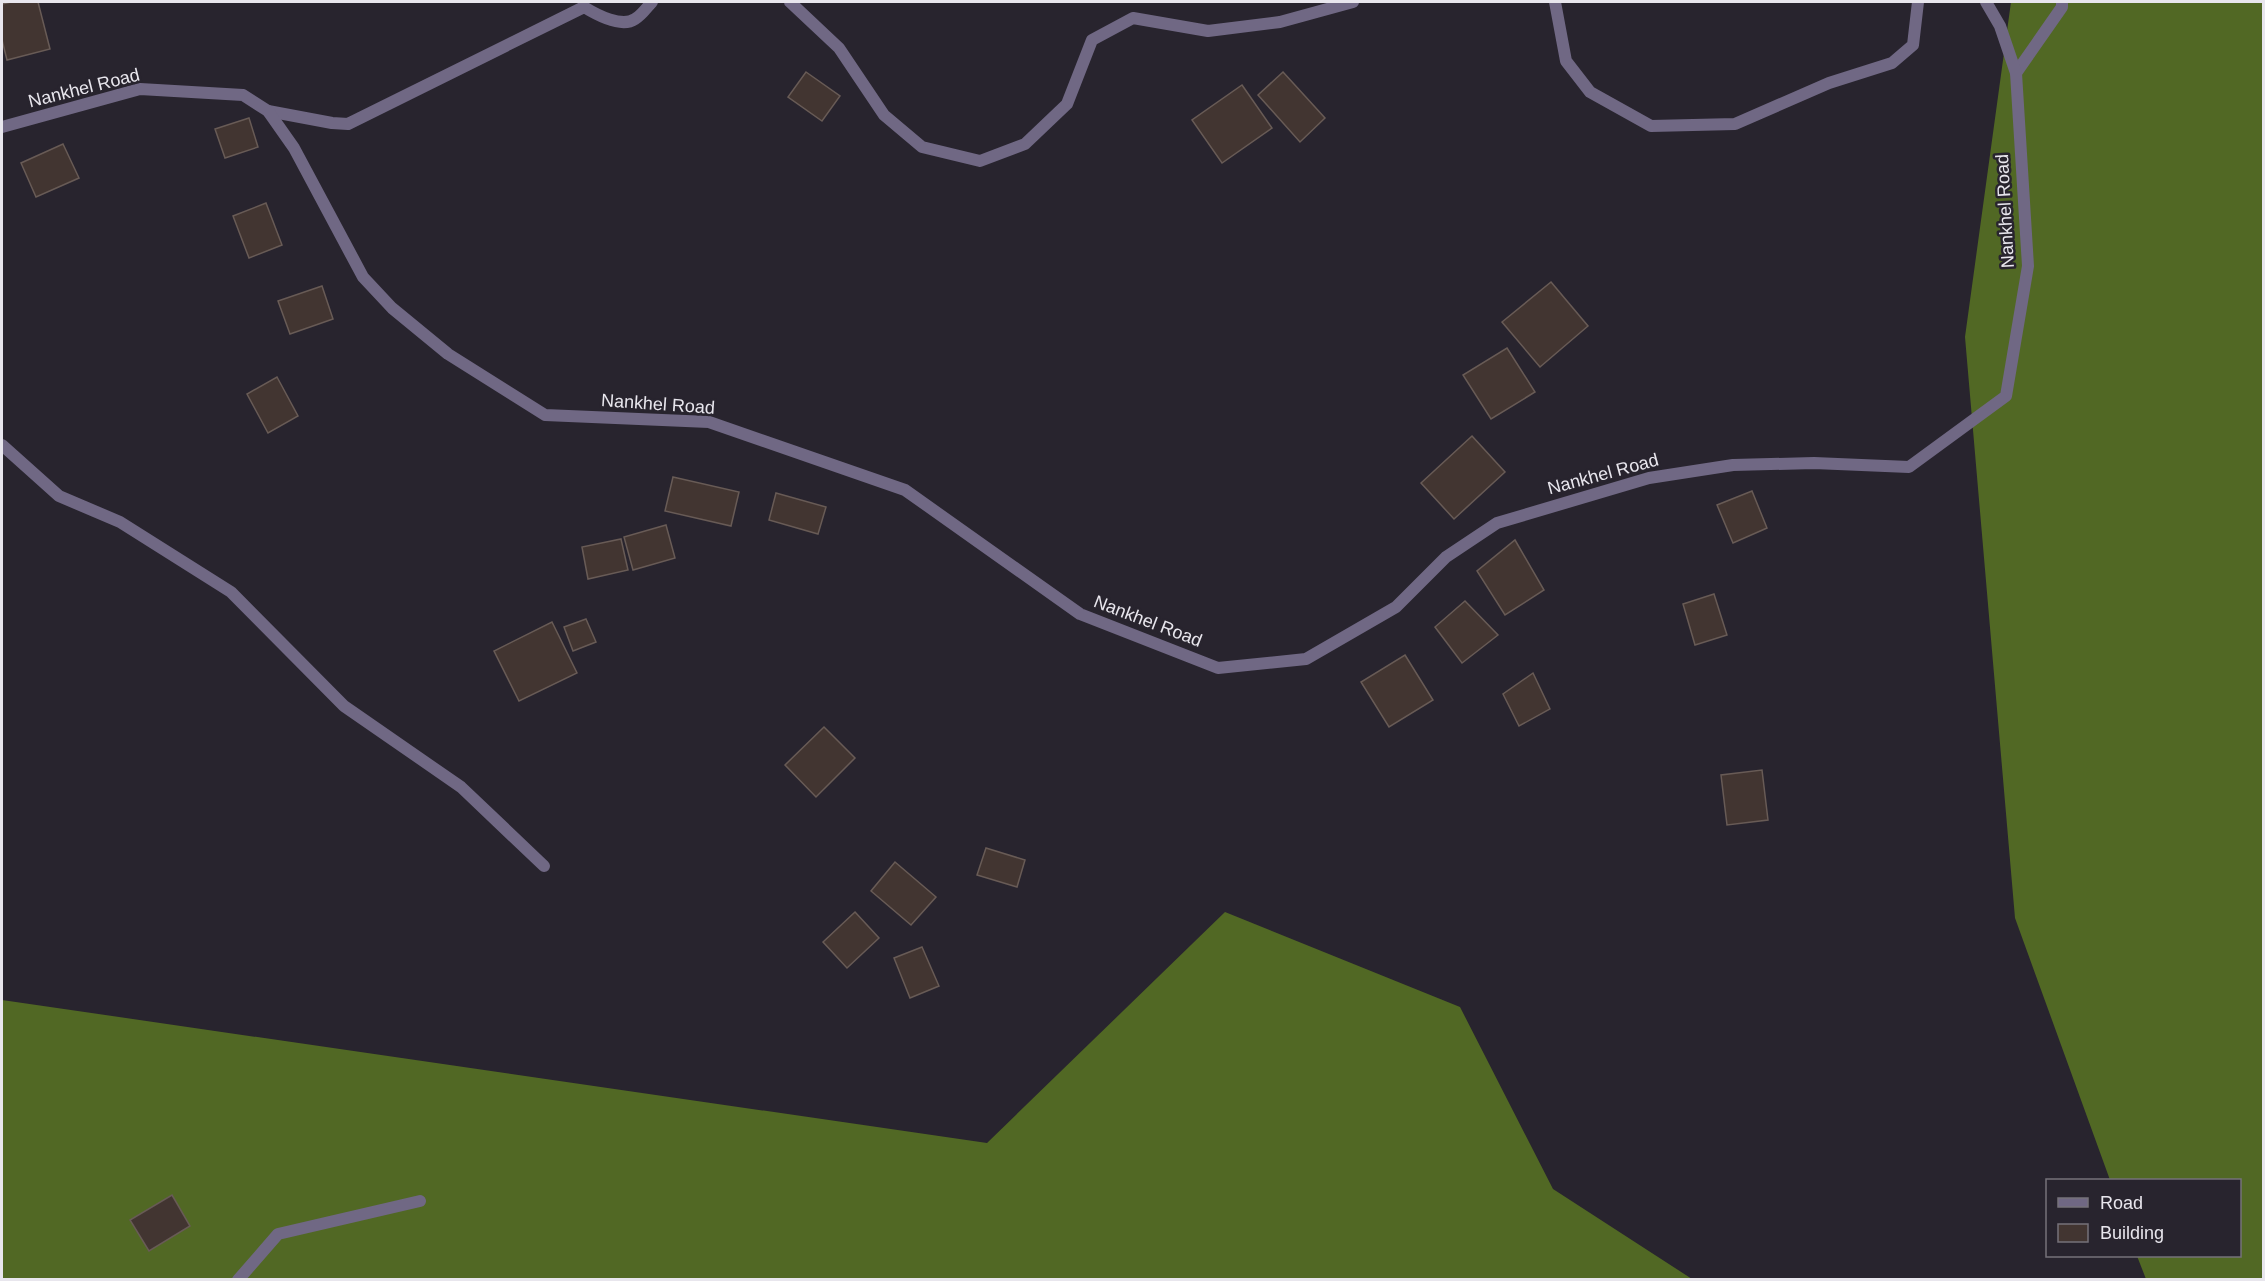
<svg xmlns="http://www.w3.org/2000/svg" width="2265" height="1281" font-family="Arial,sans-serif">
<rect width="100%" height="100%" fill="#28242e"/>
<!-- forest -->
<g fill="#516824">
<path d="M2011,2H2263V1279H2146L2137,1256H2240V1180H2110L2015,918L1965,337Z"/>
<path d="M1225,912L1460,1007L1553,1189L1692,1279L2,1280V1000L987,1143Z"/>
</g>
<!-- building -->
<g fill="#423531" stroke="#685b56" stroke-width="1.5">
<path d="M11,2H38L50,49L7,60L2,40V4Z"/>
<path d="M806,72L840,96L822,121L788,97Z"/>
<path d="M1283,72L1325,118L1300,142L1258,95Z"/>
<path d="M1242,85L1272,128L1222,163L1192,120Z"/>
<path d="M249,118L258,147L225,158L215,129Z"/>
<path d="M63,144L79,178L36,197L21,163Z"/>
<path d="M266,203L282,245L249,258L233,216Z"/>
<path d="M1551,282L1588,326L1540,367L1502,322Z"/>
<path d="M322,286L333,319L290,334L278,301Z"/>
<path d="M1507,348L1535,392L1491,419L1463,375Z"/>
<path d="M277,377L298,416L268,433L247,394Z"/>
<path d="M1472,436L1505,472L1454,519L1421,483Z"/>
<path d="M673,477L739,492L731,526L665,511Z"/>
<path d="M1752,491L1767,528L1733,543L1717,505Z"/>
<path d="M776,493L826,507L818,534L769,520Z"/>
<path d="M666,525L675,558L633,570L624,537Z"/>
<path d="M621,539L628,570L588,579L582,547Z"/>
<path d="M1515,540L1544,590L1505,615L1477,571Z"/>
<path d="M1714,594L1727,635L1695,645L1683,604Z"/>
<path d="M1465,601L1498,635L1462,663L1435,627Z"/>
<path d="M586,619L596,642L573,651L564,627Z"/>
<path d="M552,622L577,673L519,701L494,651Z"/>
<path d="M1405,655L1433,700L1389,727L1361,682Z"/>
<path d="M1533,673L1550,709L1519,726L1503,694Z"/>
<path d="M824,727L855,758L816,797L785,765Z"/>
<path d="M1762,770L1768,820L1727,825L1721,775Z"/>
<path d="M986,848L1025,860L1017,887L977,875Z"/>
<path d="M895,862L936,897L911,925L871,891Z"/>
<path d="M855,912L879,938L847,968L823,942Z"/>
<path d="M922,947L939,986L910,998L894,958Z"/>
<path d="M172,1195L190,1226L149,1251L130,1220Z"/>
</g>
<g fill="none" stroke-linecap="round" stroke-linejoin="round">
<!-- street -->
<g stroke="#706884" stroke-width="12">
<path d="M790,2L839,48L884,115L922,147L980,161L1025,144L1067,104L1092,40L1133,18L1208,31L1280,22L1353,2"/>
<path d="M1555,2L1566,61L1590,92L1651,126L1735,124L1829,83L1892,63L1913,45L1918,2"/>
<path d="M2016,73L2062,7V2"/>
<path d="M268,111L332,123L348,124L584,7C597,15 622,28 635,19C642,15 647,7 652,2"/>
<path d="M2,127L140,89L243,95L268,111L294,148L363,277L392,308L448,354L545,415L709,422L905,490L1080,614L1218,668L1306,659L1396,607L1446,557L1497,523L1649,478L1733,465L1814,463L1909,467L2006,396L2028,266L2016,73L2000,26L1986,2"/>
<path d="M2,445L59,496L120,522L231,592L344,706L461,787L544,866"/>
<path d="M238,1280L278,1234L420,1201"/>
</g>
</g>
<g text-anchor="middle" stroke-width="5" stroke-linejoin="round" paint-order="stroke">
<!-- street labels -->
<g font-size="18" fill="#e8e6ed" stroke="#28242e">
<text transform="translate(84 88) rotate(-14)" y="6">Nankhel Road</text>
<text transform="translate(2005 211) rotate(-93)" y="6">Nankhel Road</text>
<text transform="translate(658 404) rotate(4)" y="6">Nankhel Road</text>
<text transform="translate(1603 474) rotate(-15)" y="6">Nankhel Road</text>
<text transform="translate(1148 621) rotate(21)" y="6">Nankhel Road</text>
</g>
</g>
<!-- border -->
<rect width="2265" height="1281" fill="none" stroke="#e8e6ed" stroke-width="6"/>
<!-- legend -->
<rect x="2046" y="1179" width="195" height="78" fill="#28242e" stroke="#75727a" stroke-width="1.5"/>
<rect x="2058" y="1198" width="30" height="9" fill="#706884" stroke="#75727a" stroke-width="1.5"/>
<text x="2100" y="1209" font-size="18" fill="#e8e6ed">Road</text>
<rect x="2058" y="1224" width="30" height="18" fill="#423531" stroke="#75727a" stroke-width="1.5"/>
<text x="2100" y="1239" font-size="18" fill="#e8e6ed">Building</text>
</svg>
